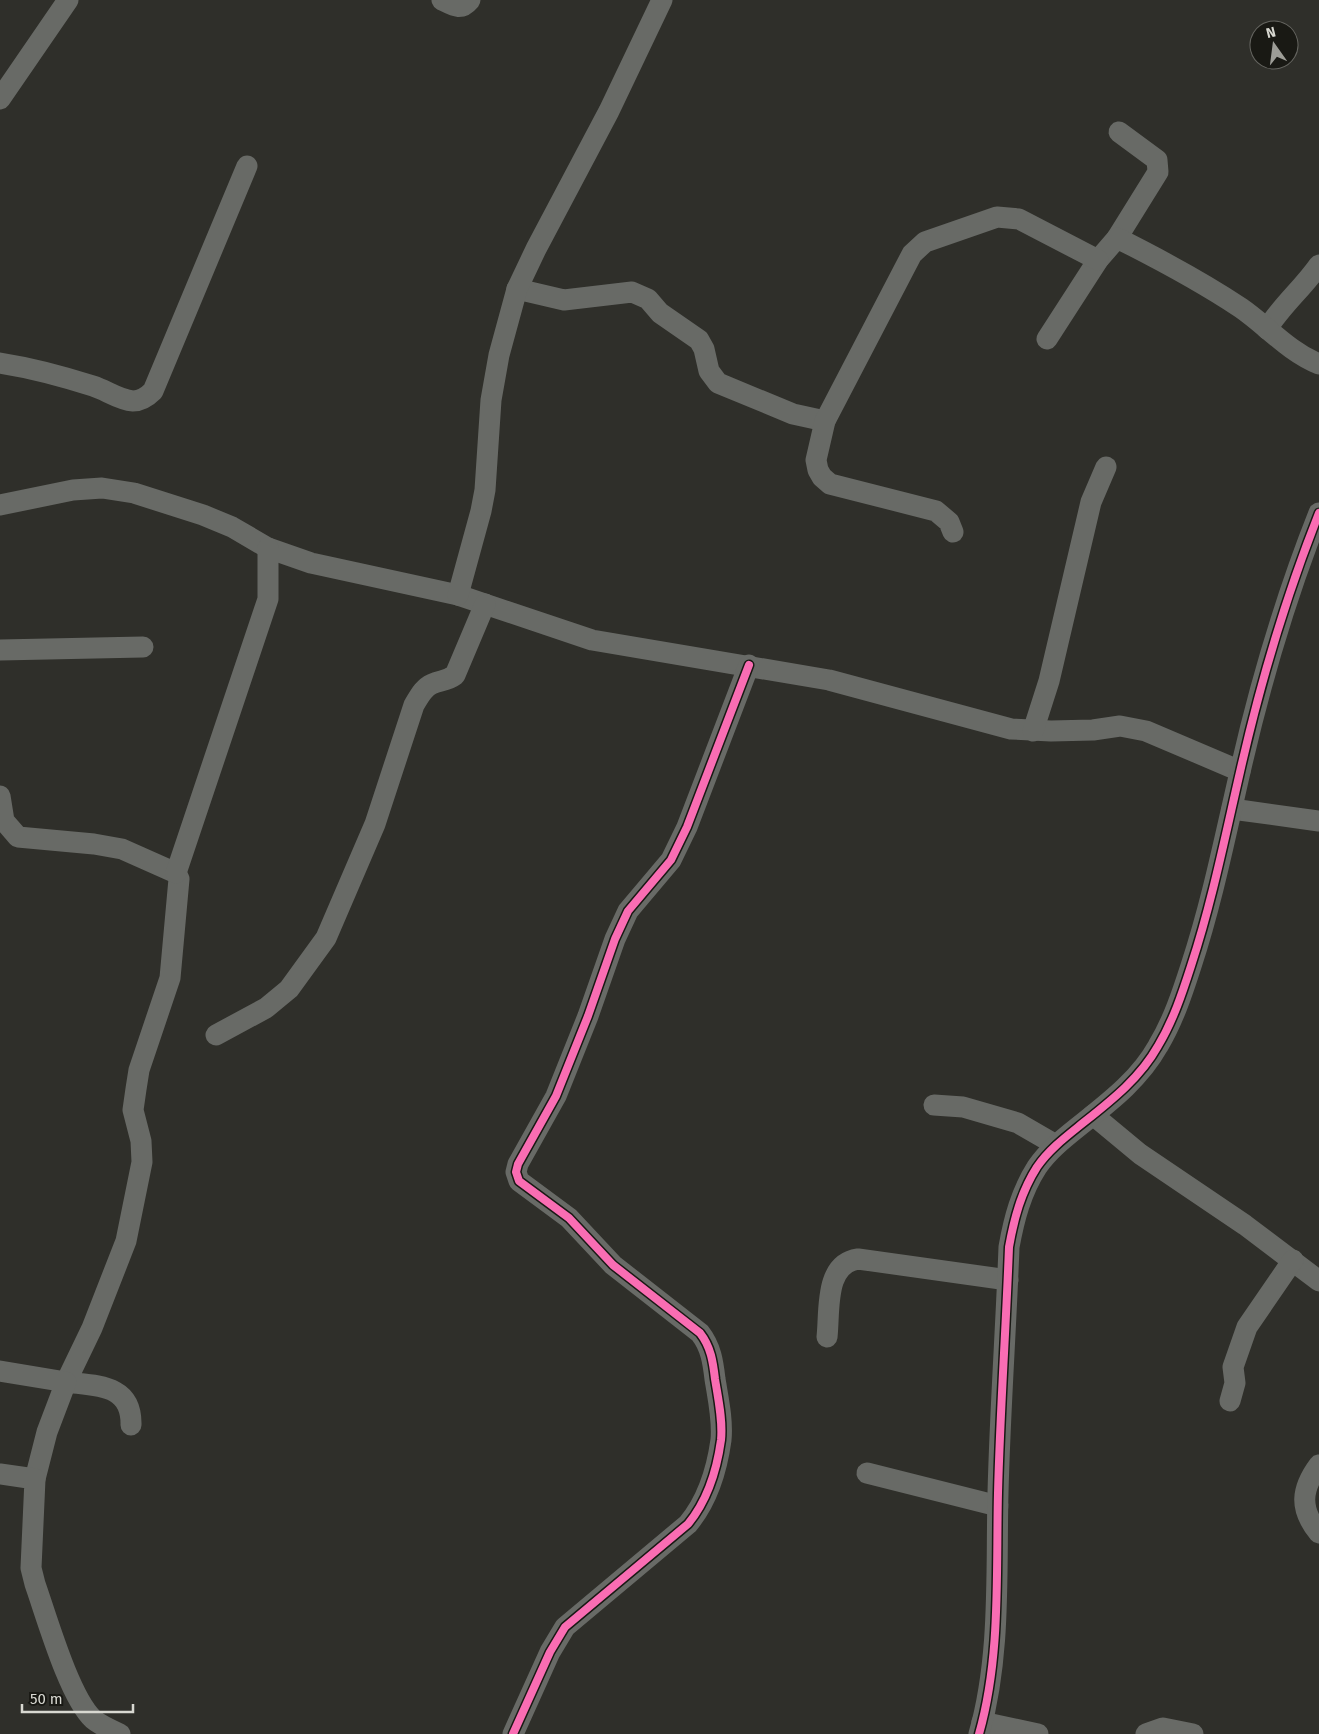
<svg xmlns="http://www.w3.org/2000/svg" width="1319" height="1734" font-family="'Fira Sans',sans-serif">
<rect width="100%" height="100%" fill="#2f2f2a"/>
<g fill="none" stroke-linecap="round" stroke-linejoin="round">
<!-- minor -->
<g stroke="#686a66" stroke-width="21">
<path d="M442,0C454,6 461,11 470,0"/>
<path d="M0,99L68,0"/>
<path d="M1117,238L1158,172L1157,160L1119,132"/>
<path d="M517,289L564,300L632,292L648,299L660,313L699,340L704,349L709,371L718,383L793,414L825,421"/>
<path d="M1267,329C1282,305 1303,288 1319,265"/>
<path d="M1047,339L1098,260L1117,238C1159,259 1202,282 1241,308C1267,326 1289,352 1319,364"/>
<path d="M0,363C32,368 62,376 93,386C106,390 119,400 133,401C141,401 147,397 153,391L247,166"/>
<path d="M0,505L73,490L102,488L134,493L203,515L232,527L268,548L311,563L458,595L592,640L829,680L1011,729L1051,731L1093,730L1120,726L1146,731L1240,771"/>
<path d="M953,532L949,522L936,511L830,484L822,477L818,470L816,460L825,421L912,254L925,242L997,217L1019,219L1098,260"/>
<path d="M458,595L481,511L485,490L491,400L499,355L517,289L536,249L609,111L662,0"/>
<path d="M0,650L143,647"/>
<path d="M1033,731L1049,681L1091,502L1106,467"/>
<path d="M0,796L4,821L18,837L94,844L122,849L176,873L179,879L170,978L139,1070L136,1089L133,1110L141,1141L142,1162L126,1241L92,1328L66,1382C97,1386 132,1384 131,1425"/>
<path d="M1232,809L1319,821"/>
<path d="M176,873L268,599V548"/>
<path d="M216,1035L266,1008L289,989L326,938L375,824L414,705C419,697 423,688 432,684C441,680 447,681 455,675L485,604"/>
<path d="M934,1105L963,1107L1018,1123L1056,1145"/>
<path d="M1093,1115L1140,1154L1245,1225L1319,1281"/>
<path d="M827,1337C830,1311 824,1264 858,1259L1008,1280"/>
<path d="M0,1371L66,1382L47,1432L35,1479"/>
<path d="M1230,1401L1235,1383L1233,1367L1247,1327L1293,1260"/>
<path d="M1319,1465C1301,1489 1299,1509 1319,1533"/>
<path d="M867,1473L998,1506"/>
<path d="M0,1474L35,1479L31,1568L35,1584C47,1618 69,1696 93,1719C100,1725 111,1730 120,1734"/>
<path d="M982,1722L1038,1734"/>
<path d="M513,1734L550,1652L565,1627L688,1524C707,1501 717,1469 721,1440C723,1420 718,1398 715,1379C713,1362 711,1347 700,1333L613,1265L569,1218L519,1181L516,1172L518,1164L556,1096L588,1016L615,939L628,911L671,860L687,827L749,665"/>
<path d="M979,1734C1001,1657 996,1573 998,1493C1000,1411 1006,1329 1009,1247C1014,1219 1021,1192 1037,1167C1048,1151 1063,1139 1078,1127C1108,1103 1139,1080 1158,1046C1173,1021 1182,994 1191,966C1212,902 1225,837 1240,772C1260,684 1286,596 1319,513"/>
<path d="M1146,1734L1163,1728L1193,1734"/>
</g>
<defs>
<g id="cycleway">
<path d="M513,1734L550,1652L565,1627L688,1524C707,1501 717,1469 721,1440C723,1420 718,1398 715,1379C713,1362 711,1347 700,1333L613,1265L569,1218L519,1181L516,1172L518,1164L556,1096L588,1016L615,939L628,911L671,860L687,827L749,665"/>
<path d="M979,1734C1001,1657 996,1573 998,1493C1000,1411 1006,1329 1009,1247C1014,1219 1021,1192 1037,1167C1048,1151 1063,1139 1078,1127C1108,1103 1139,1080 1158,1046C1173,1021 1182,994 1191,966C1212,902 1225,837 1240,772C1260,684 1286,596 1319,513"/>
</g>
</defs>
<!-- cycleway casing -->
<use href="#cycleway" stroke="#191914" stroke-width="11"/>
<!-- cycleway -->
<use href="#cycleway" stroke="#f96db3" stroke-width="8"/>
</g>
<!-- north arrow -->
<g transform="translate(1274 45) rotate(346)"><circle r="24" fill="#191914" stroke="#656560"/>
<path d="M0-4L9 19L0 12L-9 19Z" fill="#9d9d97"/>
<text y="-8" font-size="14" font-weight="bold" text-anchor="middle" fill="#d8d8d1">N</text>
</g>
<!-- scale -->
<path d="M22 1704v8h111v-8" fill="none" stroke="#d8d8d1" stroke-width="2.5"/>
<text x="30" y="1704" font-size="15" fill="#d8d8d1" stroke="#191914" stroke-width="4" paint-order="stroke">50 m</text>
</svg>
